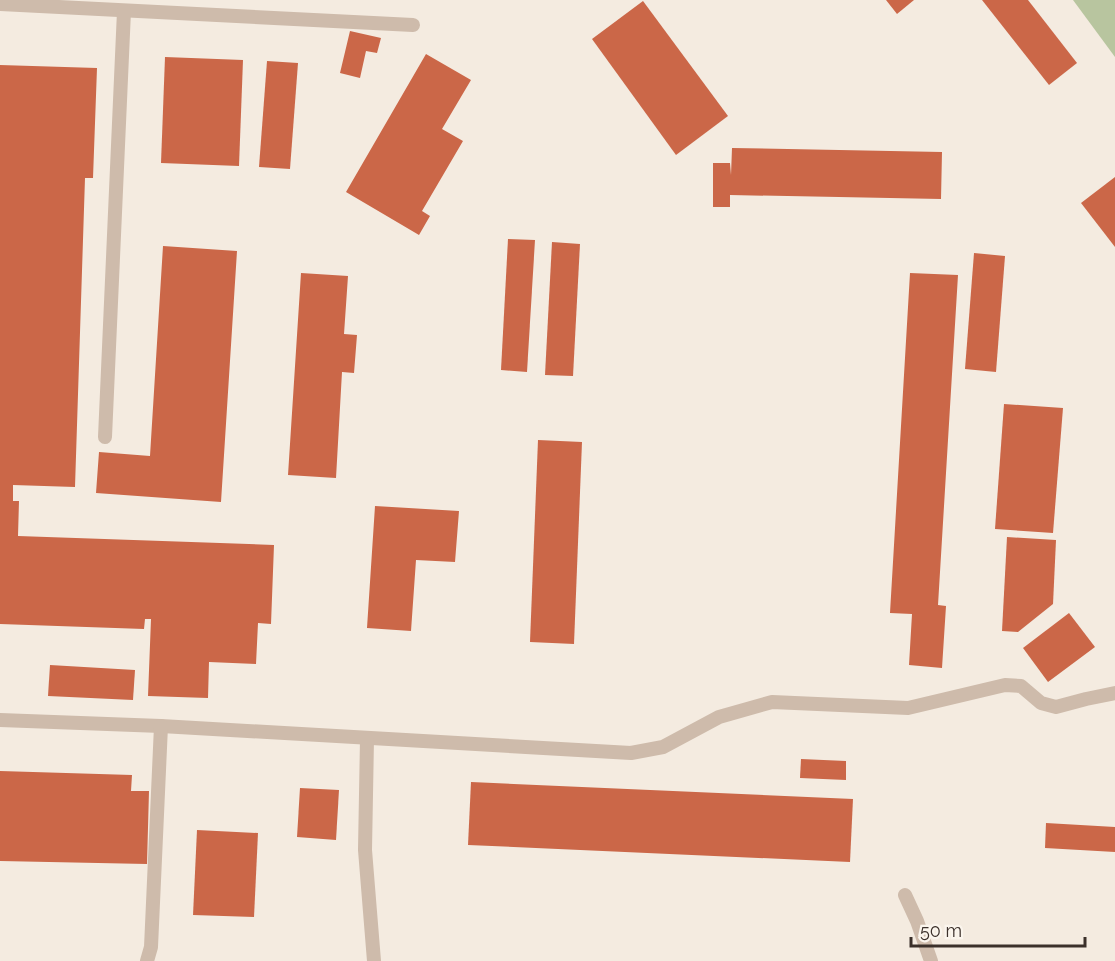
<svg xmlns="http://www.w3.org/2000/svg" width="1115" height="961" font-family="Raleway,sans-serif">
<rect width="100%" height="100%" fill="#f4ebe0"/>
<!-- green -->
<path fill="#b8c59f" d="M1073,0H1115V57Z"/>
<!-- building -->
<g fill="#cb6748">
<path d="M886,0H914L897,14Z"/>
<path d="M982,0H1028L1077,63L1049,85Z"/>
<path d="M643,1L728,116L676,155L592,39Z"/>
<path d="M350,31L381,38L377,53L366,51L360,78L340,73Z"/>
<path d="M426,54L471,80L442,129L463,141L422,211L430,216L419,235L346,192Z"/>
<path d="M165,57L243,60L239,166L161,163Z"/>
<path d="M267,61L298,63L290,169L259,167Z"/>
<path d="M0,65L97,68L93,178H85L75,487L13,485V501H19L18,536L274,545L271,624L258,623L256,664L209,662L208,698L148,696L151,619H145L144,629L0,624Z"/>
<path d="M732,148L942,152L941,199L730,195V207H713V163H730L731,175Z"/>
<path d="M1115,177V247L1081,203Z"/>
<path d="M508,239L535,240L527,372L501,370Z"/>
<path d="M552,242L580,244L573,376L545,375Z"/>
<path d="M163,246L237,251L221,502L96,493L99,452L150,456Z"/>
<path d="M974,253L1005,256L996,372L965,369Z"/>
<path d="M301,273L348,276L344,334L357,335L354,373L342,372L336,478L288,475Z"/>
<path d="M910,273L958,275L938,605L946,606L942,668L909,665L912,614L890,613Z"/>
<path d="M1004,404L1063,408L1053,533L995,529Z"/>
<path d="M538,440L582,442L574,644L530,642Z"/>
<path d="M375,506L459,511L455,562L416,560L411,631L367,628Z"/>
<path d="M1007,537L1056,540L1053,604L1018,632L1002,631Z"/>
<path d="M1069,613L1095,647L1048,682L1023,648Z"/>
<path d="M50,665L135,670L133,700L48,696Z"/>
<path d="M801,759L846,761V780L800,778Z"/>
<path d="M0,771L132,775L131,791H149L147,864L0,861Z"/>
<path d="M471,782L853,799L850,862L468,845Z"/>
<path d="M300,788L339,790L336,840L297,837Z"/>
<path d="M1046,823L1115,827V852L1045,848Z"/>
<path d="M197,830L258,833L254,917L193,915Z"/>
</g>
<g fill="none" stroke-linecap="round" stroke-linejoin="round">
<!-- service -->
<g stroke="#cebbab" stroke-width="14">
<path d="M0,4L413,25"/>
<path d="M105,437L124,11"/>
<path d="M0,720L161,726L631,753L663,747L719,717L772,702L908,708L1005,685L1021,686L1041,703L1056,707L1086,699L1115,693"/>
<path d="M367,739L365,850L374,961"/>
<path d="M905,895L917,921L931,961"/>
<path d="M147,961L151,947L161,726"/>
</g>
</g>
<!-- scale -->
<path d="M911 937v9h174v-9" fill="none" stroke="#3b302a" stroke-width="3"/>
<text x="920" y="937" font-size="18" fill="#3b302a" stroke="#fbf5ed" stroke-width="4.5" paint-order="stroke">50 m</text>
</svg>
